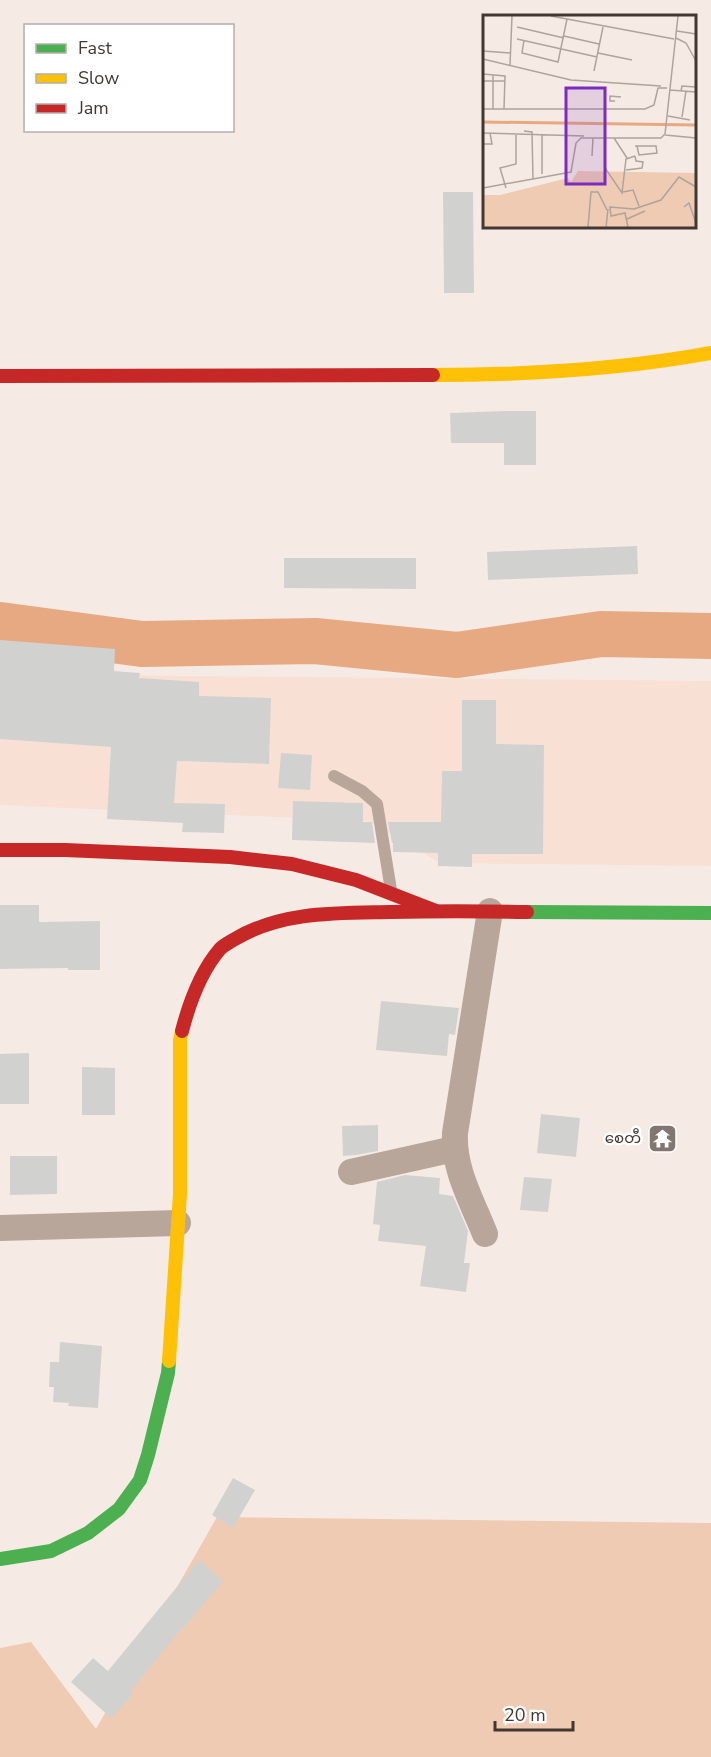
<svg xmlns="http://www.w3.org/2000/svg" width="711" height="1757" font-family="'Nunito Sans','Noto Sans Myanmar',sans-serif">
<rect width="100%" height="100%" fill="#f6ebe4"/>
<!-- built -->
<path fill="#f8e1d4" d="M0,674L711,681V866L440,863L368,821L0,805Z"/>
<!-- green -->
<path fill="#efcbb4" d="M217,1517L711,1523V1757H0V1648L31,1642L96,1729Z"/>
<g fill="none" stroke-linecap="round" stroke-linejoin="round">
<!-- river -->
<path stroke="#e7a981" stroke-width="46" d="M0,625L142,644L315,641L457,655L601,634L711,636"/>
</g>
<!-- building -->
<g fill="#d1d2d0">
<path d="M443,192H473L474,293H444Z"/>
<path d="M504,411H536V465H504V443H451L450,413Z"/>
<path d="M637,546L638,574L488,580L487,552Z"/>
<path d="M284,558H416V589L284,588Z"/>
<path d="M0,640L115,649L114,671L140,673L139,678L199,682V696L271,698L269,764L177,761L174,803L225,804L224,833L182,832L183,823L107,819L111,747L0,739Z"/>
<path d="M462,700H496V744L544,745L543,854H472V867L438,866V853L393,852V843H392L388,822H441L442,771H462Z"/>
<path d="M281,753L312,755L310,790L278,788Z"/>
<path d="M293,801L363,803V822H372L375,843L292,840Z"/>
<path d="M0,905H39V922L100,921V970H68V968L0,969Z"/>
<path d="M381,1001L459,1008L455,1035L449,1034L447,1056L376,1050Z"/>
<path d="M29,1053V1104H0V1054Z"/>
<path d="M82,1067L115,1068V1115H82Z"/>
<path d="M541,1114L580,1118L576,1157L537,1153Z"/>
<path d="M378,1125V1151L356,1155L343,1156L342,1126Z"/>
<path d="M10,1156H57V1194L10,1195Z"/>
<path d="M405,1175L440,1178L439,1194L453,1196L468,1231L464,1263H470L466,1292L420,1286L426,1246L378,1241L380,1225L373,1224L377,1182Z"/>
<path d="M524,1177L552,1179L548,1212L520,1210Z"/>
<path d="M60,1342L102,1346L98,1408L68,1406L69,1403L53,1402L54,1387H49L50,1362H59Z"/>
<path d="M233,1478L255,1490L233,1528L212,1515Z"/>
<path d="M199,1560L223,1581L181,1631L180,1630L130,1692L133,1694L111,1718L71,1682L93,1658L108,1671Z"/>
</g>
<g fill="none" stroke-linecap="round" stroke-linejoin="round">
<!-- lane -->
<path stroke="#b9a69b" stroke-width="12" d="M334,776L362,791L377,804L391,890"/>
<!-- street -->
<g stroke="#b9a69b" stroke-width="26">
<path d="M351,1172L454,1149"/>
<path d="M0,1228L178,1223"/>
<path d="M485,1234C472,1201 453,1169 455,1133L490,911"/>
</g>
<!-- fast -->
<g stroke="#4caf50" stroke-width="14">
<path d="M527,912L711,913"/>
<path d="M0,1559L51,1551L88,1533L119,1509L140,1480L148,1455L168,1373L169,1361"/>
</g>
<!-- slow -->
<g stroke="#ffc107" stroke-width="14">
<path d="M433,375C527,375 619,370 711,353"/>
<path d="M169,1361L180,1194V1040L182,1031"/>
</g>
<!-- jam -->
<g stroke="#c62828" stroke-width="14">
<path d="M0,376L433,375"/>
<path d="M0,850H65L230,857L292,864L356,880L436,911"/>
<path d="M182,1031C189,1004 201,971 220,949C224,945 230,942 235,939C282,911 337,913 390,912C435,911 481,911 527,912"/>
</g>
</g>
<!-- icons -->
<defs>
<symbol id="temple-square" viewBox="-11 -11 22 22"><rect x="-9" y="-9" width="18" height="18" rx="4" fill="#817770" stroke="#fff"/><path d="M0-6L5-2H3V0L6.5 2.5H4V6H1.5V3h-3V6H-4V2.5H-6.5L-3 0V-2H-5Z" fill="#fff"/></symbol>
</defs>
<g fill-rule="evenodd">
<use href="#temple-square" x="646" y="1122" width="33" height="33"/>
</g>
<g text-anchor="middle" stroke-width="5" stroke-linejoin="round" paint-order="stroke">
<!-- poi labels -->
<g font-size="15" fill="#423832" stroke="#fff" text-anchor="end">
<text x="641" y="1143">စေတီ</text>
</g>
</g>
<!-- overview -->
<g transform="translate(483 15)">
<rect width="213" height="213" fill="#f6ebe4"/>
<path d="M95,156L213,158V212H0V180H17L85,163L88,167Z" fill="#efcbb4"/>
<path fill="none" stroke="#e7a981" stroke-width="3" d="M0,107L213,110"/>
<path fill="none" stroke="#aea39d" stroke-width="1.5" d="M68,1L191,24M34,12L81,23M194,16L213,19M81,21L116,29M193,23L203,28L213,46M34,24L114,42M41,25L39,38L75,47L84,4M0,36L28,38M115,38L149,45M0,44L88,65L178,71M27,50L29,1M111,56L120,12M0,59L22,61L21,94M0,66H22M187,75L213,77M198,76L199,71L213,72M132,86H127V81L138,82M0,94H162L171,90L175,73H184M10,94V60M185,101L207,105M199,102L203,76M41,116L49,117L50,164M0,118L101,121M182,119L195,1M59,120V159M182,120L213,123M131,123L144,143M0,129H9L7,118M152,131H173L174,138L156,140L154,131M109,141L110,123M122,153L139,178L143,144L152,141M143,155L159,153L160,147L153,146L152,141M0,173L88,157L93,128L98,123H178L182,119M23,173L17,153L33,149V120M140,177L150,175L156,191M201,192L206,188L213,208M144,204L162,196M105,212L108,177H115L124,195M123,212L125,194M145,212L142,198L128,201L127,192L151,194L178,185L196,162L213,172"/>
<path fill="#7b2cbf" fill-opacity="0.15" stroke="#7b2cbf" stroke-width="3" d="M83,73H122V169H83Z"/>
<rect width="213" height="213" fill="none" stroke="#423832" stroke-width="3"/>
</g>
<!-- legend -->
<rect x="24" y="24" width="210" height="108" fill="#ffffff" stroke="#b3afad" stroke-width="1.5"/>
<rect x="36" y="44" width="30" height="9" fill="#4caf50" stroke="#b3afad" stroke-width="1.5"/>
<text x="78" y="54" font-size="18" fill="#423832">Fast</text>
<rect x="36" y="74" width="30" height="9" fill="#ffc107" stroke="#b3afad" stroke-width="1.5"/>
<text x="78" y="84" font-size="18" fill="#423832">Slow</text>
<rect x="36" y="104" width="30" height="9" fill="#c62828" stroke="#b3afad" stroke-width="1.5"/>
<text x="78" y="114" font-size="18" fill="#423832">Jam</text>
<!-- scale -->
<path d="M495 1721v9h78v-9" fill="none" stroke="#423832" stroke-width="3"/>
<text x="504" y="1721" font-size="18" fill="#423832" stroke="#ffffff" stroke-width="4.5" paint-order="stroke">20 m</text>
</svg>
